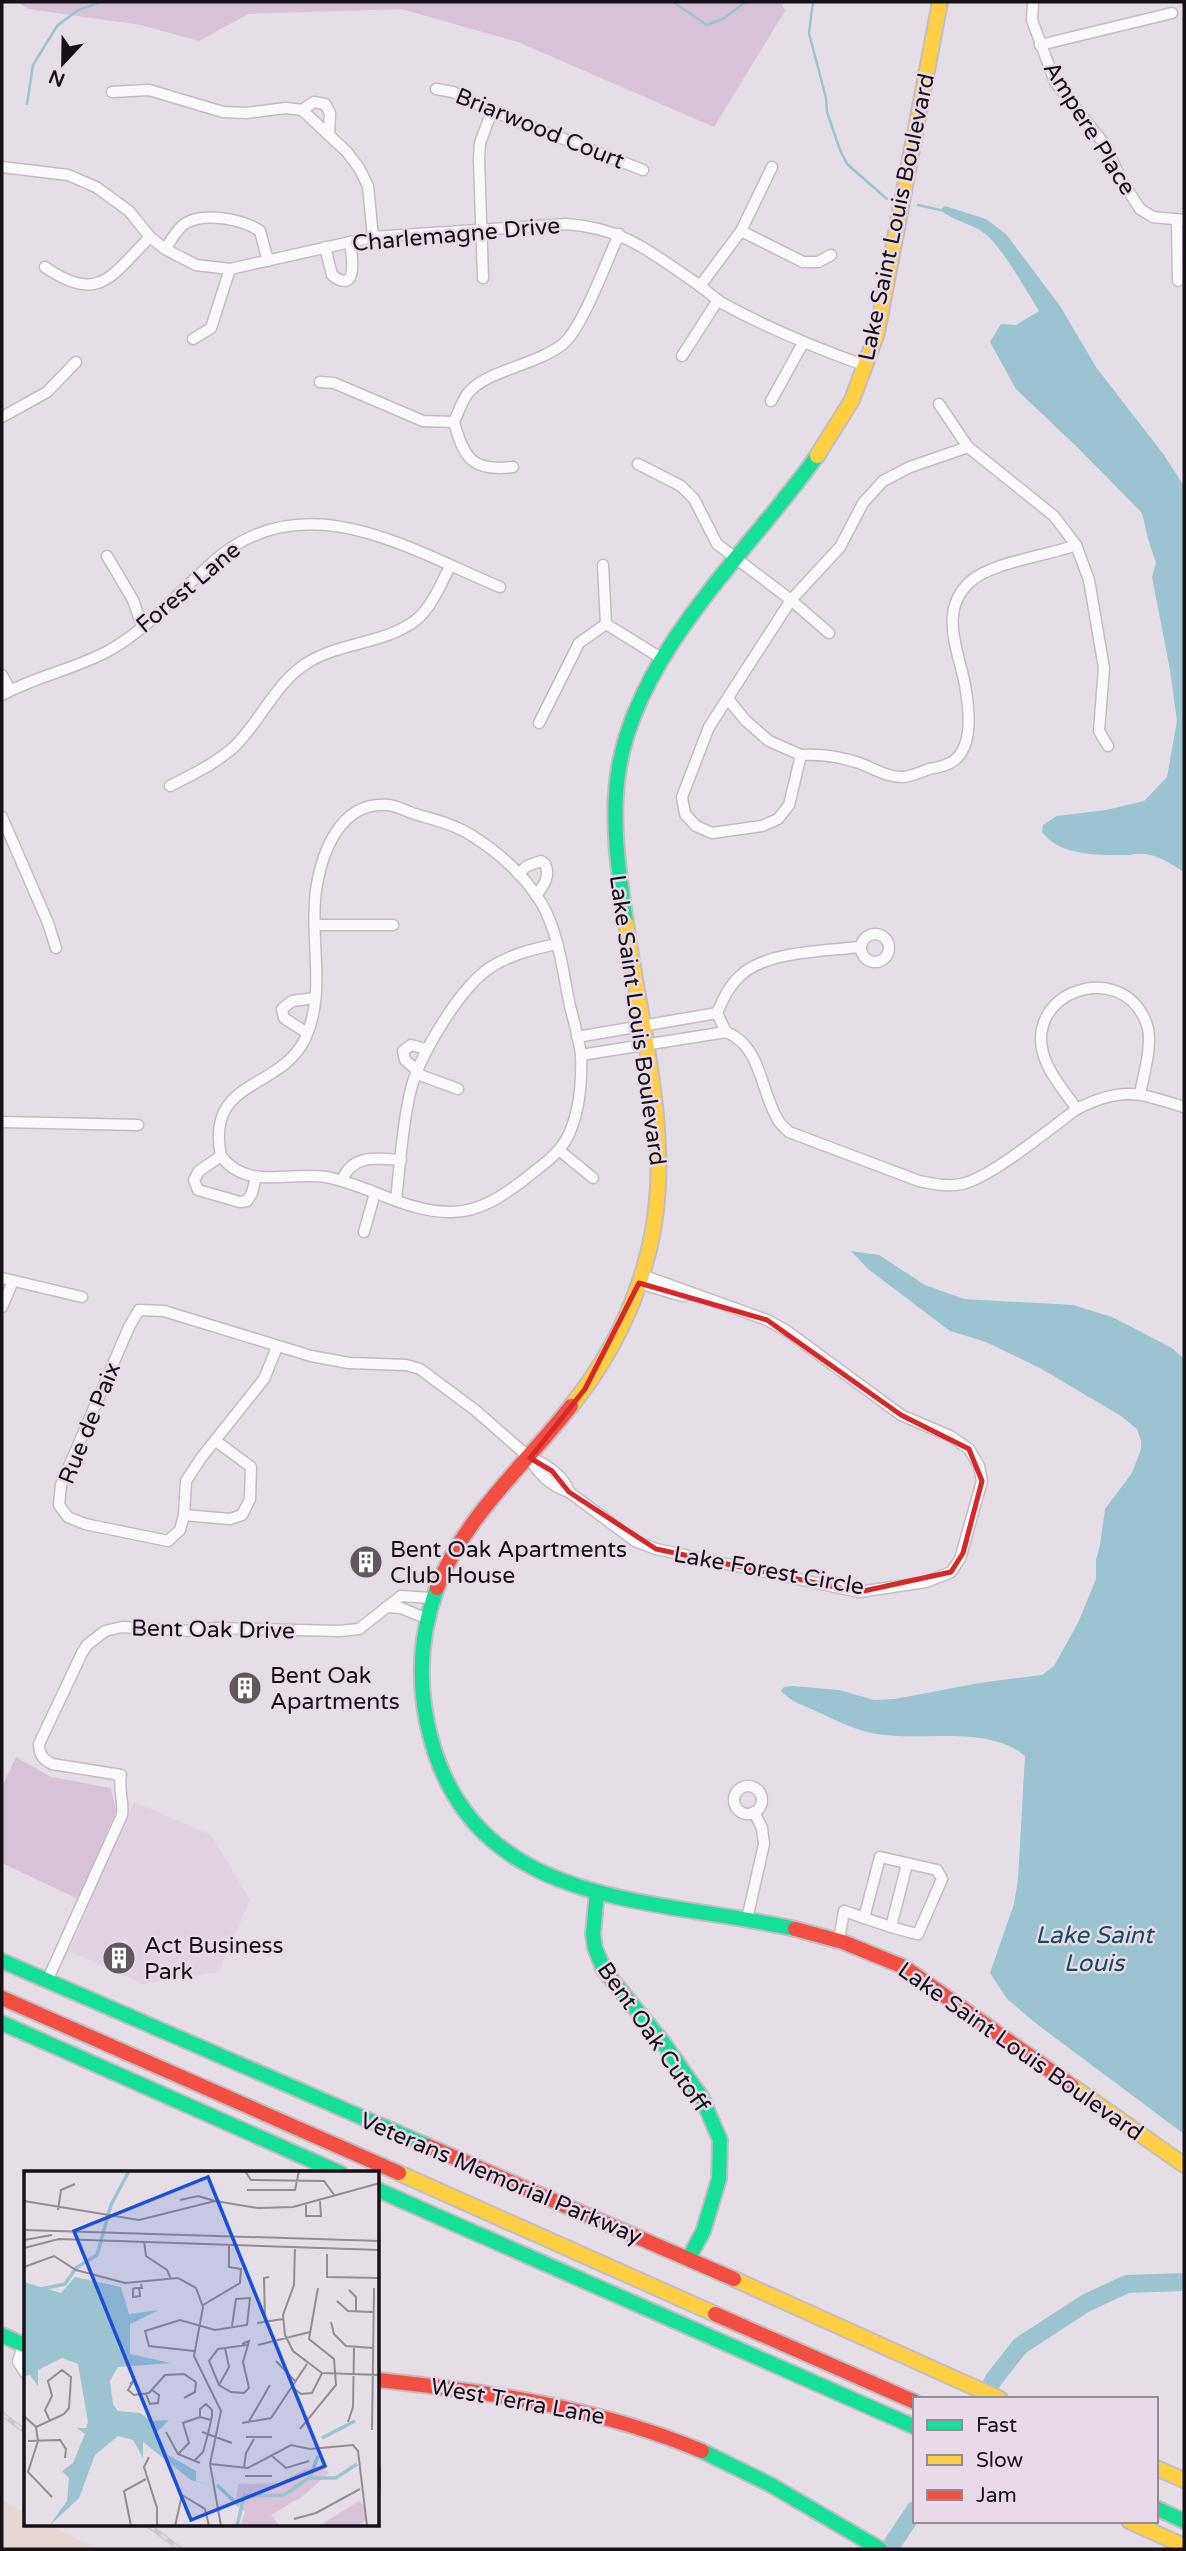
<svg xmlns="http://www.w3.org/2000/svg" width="1186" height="2551" font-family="'Varela Round',sans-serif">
<rect width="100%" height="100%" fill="#e6dee6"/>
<!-- built -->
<path fill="#e1d3e2" d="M134,1802L211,1835L250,1900L219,1972L143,1984L69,1951Z"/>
<!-- industrial -->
<path fill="#e6d7d3" d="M2,2500L26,2513V2525H49L97,2549H2Z"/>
<!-- green -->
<g fill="#d7c2d8">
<path d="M18,2H781L785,11L714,127L518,42L401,9L248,14L199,41L141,25L28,9Z"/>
<path d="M16,1757L51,1777L111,1788L116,1811L78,1899L2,1863V1787Z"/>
</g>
<!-- water -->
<g fill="#9cc3d0">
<path d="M945,206L986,219L1006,234L1060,306L1096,367L1164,455L1184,486V872C1174,866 1162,857 1150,855C1143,853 1136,854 1129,855C1100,855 1061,857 1042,832L1043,825L1057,816L1106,810L1144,801L1167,777L1177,721L1170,670L1152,577L1156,563L1148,539L1142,513L1078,448L1016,389L990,342L1001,324L1016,325L1039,311C1028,293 1000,244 984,233C971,223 953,221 940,210Z"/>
<path d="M851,1251L879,1255L925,1285L964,1299L1073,1305L1112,1317L1172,1348L1184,1359V2134L1038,2025L1007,1999L990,1973L1014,1904L1018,1879L1025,1756C990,1726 927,1740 884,1735C861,1733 839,1722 818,1712C805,1706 791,1702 781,1691L784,1687L792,1686L839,1690L874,1700L895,1699L979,1683L1042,1675L1054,1666L1078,1623L1096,1579V1560L1100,1545L1105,1509L1132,1473L1141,1449V1441L1137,1429L1121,1416L1040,1368L986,1342L950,1331L868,1269Z"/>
</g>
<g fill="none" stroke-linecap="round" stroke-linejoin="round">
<!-- stream -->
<g stroke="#9cc3d0" stroke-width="2.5">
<path d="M673,2L707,25L724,18L746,2"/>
<path d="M813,2L809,33L826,98L827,112L840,150L847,164L887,199"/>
<path d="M27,104L33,65L57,26L78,10L101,2"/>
<path d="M918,205L940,210"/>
</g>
<!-- river -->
<g stroke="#9cc3d0" stroke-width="18">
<path d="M983,2399L994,2379L1020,2346L1086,2303L1127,2284L1184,2282"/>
<path d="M889,2549L915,2510"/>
</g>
<defs>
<g id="street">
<path d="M1033,2L1032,20L1055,82L1106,146L1120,178L1140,209L1153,217L1184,220"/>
<path d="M1040,45L1172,13"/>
<path d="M436,89L453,92L492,111L643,170"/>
<path d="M112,92L149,90L223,112L246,113L286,108L302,110L347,152L359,168L368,186L373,237"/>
<path d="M302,110L314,102L325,104L330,113L329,134"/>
<path d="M2,167L68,175L96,187L129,211L150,237L165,249L196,265L230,269L373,237L566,224C624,228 650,252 696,283C705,289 713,297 722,303C769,329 816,348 866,366"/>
<path d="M1177,221L1178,281"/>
<path d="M741,231L803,262H818L831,255"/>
<path d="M325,247L332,275C359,296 352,255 350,242"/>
<path d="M165,249C171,241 177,228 186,223C205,212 242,219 260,231L268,261"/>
<path d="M45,267C99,305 112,275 150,237"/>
<path d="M483,278L479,160L480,143L492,111"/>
<path d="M700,286L741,231L772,167"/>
<path d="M193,339L211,328L230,269"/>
<path d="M682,356L718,300"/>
<path d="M320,382L334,383L423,421L454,422"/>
<path d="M771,401L803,343"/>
<path d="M939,404L968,447L1054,516L1076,545L1089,580L1104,668L1099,731L1108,746"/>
<path d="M2,417L47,392L76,362"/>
<path d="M638,464L681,486L694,499L717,544L791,600L829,633"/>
<path d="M513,467C473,472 464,459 454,422C458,413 462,401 468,393C487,370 535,366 563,344C583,327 607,260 619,234"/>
<path d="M107,556L133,600L142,626"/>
<path d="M603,565L606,624"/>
<path d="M606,624L661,658"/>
<path d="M2,675L10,690"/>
<path d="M2,695C36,676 76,669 110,650C152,626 184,586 220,556C309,485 411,550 500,587"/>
<path d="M728,699L746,721L769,741L801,755L789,805L778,819L762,826L712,833L696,826L685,814L682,797L709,727L791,600L840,547L863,503L883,481L910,467L968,447"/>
<path d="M539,723L579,643L606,624"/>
<path d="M801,755C820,754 841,757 859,763C873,768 888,778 904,777C912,776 921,772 929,769C936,768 944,766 950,763C975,750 969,708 965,685C958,649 938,610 971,581C993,562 1047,556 1076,545"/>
<path d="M170,786C193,774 215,764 234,747C260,722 276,682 307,663C340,642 385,644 416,620C432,607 441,584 450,566"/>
<path d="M2,817L48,923L56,948"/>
<path d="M518,874L527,866L541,861L545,864C551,877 543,886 536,896"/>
<path d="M316,925H393"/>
<circle cx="875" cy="948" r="14"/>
<path d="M726,1032L717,1013C723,999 729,986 740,976C765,951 826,951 860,947"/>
<path d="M307,1033L284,1018L282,1009L292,1001L315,998"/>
<path d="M577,1037L717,1013"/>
<path d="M581,1055L726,1032C762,1046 760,1091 778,1120C780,1124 785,1128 789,1132L919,1181C933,1184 948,1187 962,1184C992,1177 1049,1129 1077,1109C1122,1086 1139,1093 1184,1107"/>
<path d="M418,1071L405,1060L403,1051L411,1045L426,1049"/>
<path d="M417,1074L458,1089"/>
<path d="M1077,1109C1067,1095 1054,1080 1047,1064C1015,993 1123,955 1147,1025C1153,1042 1144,1075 1140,1093"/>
<path d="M2,1122L138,1125"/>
<path d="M559,1150L593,1178"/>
<path d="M221,1156C247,1191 290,1171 326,1177C369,1185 408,1213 452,1212C480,1212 504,1195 525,1179C539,1167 556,1157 566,1140C579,1116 582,1083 581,1055C579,1039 574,1022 570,1006C563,973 559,934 542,904C525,876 498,852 471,835C454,824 431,819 412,813C405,810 396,806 389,805C341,800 322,851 316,890C309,939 327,992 305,1039C280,1091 205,1078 221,1156L199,1171L194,1180L198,1190L240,1202L247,1201L252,1193L256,1177"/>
<path d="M342,1181C351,1154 377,1158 401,1160"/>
<path d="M396,1200C400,1165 402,1128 410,1093C418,1057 460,987 491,967C512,954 533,949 557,944"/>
<path d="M364,1232L375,1193"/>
<path d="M2,1278L82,1297"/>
<path d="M639,1283L682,1296L692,1294"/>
<path d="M2,1307L13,1281"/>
<path d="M277,1347L264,1379L201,1458L186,1481L184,1515L180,1530L168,1541L85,1524L68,1517L59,1505L61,1485L129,1327L139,1310L164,1311L311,1356L349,1363L406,1365L420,1369L475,1410L530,1458C544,1462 565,1477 569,1492"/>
<path d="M530,1458C537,1473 552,1487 569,1492L635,1541L656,1549L859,1592L926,1582L951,1572L960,1559L982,1481L979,1466L969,1449L950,1436L901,1415L787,1331L767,1320L642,1275"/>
<path d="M184,1515L230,1519L242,1515L250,1499L251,1467L216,1441"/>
<path d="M387,1607L401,1608L425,1618"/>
<circle cx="748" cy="1800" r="14"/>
<path d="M747,1919L764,1844L762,1828L754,1812"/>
<path d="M891,1927L907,1864"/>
<path d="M839,1940L844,1911C868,1919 893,1929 918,1934L942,1879L937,1870L880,1857L864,1918"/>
<path d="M47,1981L122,1815C124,1801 118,1789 121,1775L52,1764C43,1759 39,1755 39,1744L82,1653L87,1645L105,1631L122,1627L193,1631L216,1628L340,1631L359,1629L401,1596L431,1598"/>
<path d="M23,2345L18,2362L26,2374"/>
</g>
<g id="fast">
<path d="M626,923C619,874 611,824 618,774C635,653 748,553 817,456"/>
<path d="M437,1588C419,1637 417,1688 431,1739C477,1910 655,1897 795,1929"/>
<path d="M597,1892L593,1934L595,1948L604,1970L662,2041L702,2098L720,2140L719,2179L703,2232L688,2259"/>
<path d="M2,1961L428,2146"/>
<path d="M2,2023L340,2173"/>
<path d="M378,2190L915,2427"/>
<path d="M2,2335L26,2346"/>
<path d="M702,2451L771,2485L880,2549"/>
<path d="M1156,2508L1184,2521"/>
</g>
<g id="slow">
<path d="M817,456L852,400L877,333L940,2"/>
<path d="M571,1406C621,1344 654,1267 658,1187C662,1100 638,1009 626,923"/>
<path d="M1072,2086L1184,2165"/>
<path d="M399,2173L715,2314"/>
<path d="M734,2279L1000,2399"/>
<path d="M1156,2468L1184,2480"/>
<path d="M1129,2521L1184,2546"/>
</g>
<g id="jam">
<path d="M437,1588C463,1518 526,1464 571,1406"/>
<path d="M795,1929L843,1942L904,1967L1072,2086"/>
<path d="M2,1998L399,2173"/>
<path d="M428,2146L734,2279"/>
<path d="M715,2314L915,2402"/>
<path d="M378,2380C491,2392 596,2407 702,2451"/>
</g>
</defs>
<!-- street casing -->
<use href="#street" stroke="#c3bdc3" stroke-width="13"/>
<!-- fast casing -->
<use href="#fast" stroke="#c3bdc3" stroke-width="18"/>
<!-- slow casing -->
<use href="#slow" stroke="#c3bdc3" stroke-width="18"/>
<!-- jam casing -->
<use href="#jam" stroke="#c3bdc3" stroke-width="18"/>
<!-- street -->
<use href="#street" stroke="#fbfafb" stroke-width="10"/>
<!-- fast -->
<use href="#fast" stroke="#16e098" stroke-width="14"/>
<!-- slow -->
<use href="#slow" stroke="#ffcf43" stroke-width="14"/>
<!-- jam -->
<use href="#jam" stroke="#f24e42" stroke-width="14"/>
<defs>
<g id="rail">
<path d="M2,2414L26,2432"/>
<path d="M148,2525L180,2549"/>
</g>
</defs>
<!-- rail casing -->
<use href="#rail" stroke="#c9c7ca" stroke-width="5"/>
<!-- rail -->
<use href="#rail" stroke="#e9daea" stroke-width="2.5" stroke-dasharray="8" stroke-linecap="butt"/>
</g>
<!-- marked area -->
<path fill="none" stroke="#d62828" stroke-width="5" stroke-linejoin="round" d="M639,1283L767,1320L901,1415L969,1449L982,1481L963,1553L951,1572L859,1592L656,1549L569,1492L552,1471L530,1458L585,1389Z"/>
<!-- icons -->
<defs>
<symbol id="building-disc" viewBox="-11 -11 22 22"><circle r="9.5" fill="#5f595f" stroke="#e9daea"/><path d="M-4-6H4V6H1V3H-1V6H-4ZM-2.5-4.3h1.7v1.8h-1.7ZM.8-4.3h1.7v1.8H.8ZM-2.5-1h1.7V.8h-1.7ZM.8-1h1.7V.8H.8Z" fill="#fff"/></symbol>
</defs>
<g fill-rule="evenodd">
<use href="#building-disc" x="347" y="1543" width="38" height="38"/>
<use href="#building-disc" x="226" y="1669" width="38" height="38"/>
<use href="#building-disc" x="100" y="1939" width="38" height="38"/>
</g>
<g text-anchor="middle" stroke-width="5" stroke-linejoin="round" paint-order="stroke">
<!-- street labels -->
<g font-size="23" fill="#161116" stroke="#e9daea">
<text transform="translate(540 128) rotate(22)" y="8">Briarwood Court</text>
<text transform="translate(1090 128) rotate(58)" y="8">Ampere Place</text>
<text transform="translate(896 217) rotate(-78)" y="8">Lake Saint Louis Boulevard</text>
<text transform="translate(456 234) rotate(-5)" y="8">Charlemagne Drive</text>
<text transform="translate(188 587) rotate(-40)" y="8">Forest Lane</text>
<text transform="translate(638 1020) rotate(82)" y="8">Lake Saint Louis Boulevard</text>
<text transform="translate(89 1423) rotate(-68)" y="8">Rue de Paix</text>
<text transform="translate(769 1570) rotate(10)" y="8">Lake Forest Circle</text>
<text transform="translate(213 1629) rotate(1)" y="8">Bent Oak Drive</text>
<text transform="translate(654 2037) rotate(55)" y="8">Bent Oak Cutoff</text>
<text transform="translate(1021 2051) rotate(35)" y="8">Lake Saint Louis Boulevard</text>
<text transform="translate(501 2178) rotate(23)" y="8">Veterans Memorial Parkway</text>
<text transform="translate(518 2401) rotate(10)" y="8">West Terra Lane</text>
</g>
<!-- poi labels -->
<g font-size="23" fill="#161116" stroke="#e9daea" text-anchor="start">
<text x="390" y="1557">Bent Oak Apartments<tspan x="390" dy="26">Club House</tspan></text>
<text x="270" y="1683">Bent Oak<tspan x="270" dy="26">Apartments</tspan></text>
<text x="144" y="1953">Act Business<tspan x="144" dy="26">Park</tspan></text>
</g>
<!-- water labels -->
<g font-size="24" font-style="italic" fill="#184b57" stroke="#e9daea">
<text x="1094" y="1943">Lake Saint<tspan x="1094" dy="28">Louis</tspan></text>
</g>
</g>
<!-- overview -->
<g transform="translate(24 2171)">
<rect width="355" height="355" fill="#e6dee6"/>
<path d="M298,295L305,302L279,325L247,344L256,355H216L221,341L212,330L214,313L255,312L277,300ZM335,330L341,336V349L335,355H295Z" fill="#d7c2d8"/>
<path d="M51,106L97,116L105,143L135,139L106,153V183L147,192L94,196L86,210L89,233L94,240L116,242L127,250L145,249L133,261L144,284L172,300V310L185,314L167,309L119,271V287L109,269L94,265L71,284L55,327L25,355L43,330L45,307L38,300L49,292L61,263L53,257H62L64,251L54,193L38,187L14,199V215L6,204L0,205V111L37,122Z" fill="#9cc3d0"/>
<path fill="none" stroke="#9cc3d0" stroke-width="3.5" d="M17,118L41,113L52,97L73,84L87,34L105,0M298,267L331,250M285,307H312L333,293M193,314L215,335M213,355L220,325L260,324L286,306L294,285"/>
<path fill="none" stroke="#938c93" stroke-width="2" d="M221,0L227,9L300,10L311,25M223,19H271L275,0M156,29L174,25L191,30M0,30L115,49L191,30L234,37L269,36L356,12M282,34V45H297L296,30M34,39L37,19L51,13M0,59L356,70M0,69L28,64M120,70L122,85L143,99L147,108M271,75L270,114L259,144L261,164L269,180L298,202L356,204M0,77L35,68L356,79M303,83V106L356,107M0,96L30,85L52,99L101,112L154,107L172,117L179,136L170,185L197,240L186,293L197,355M115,117L116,125L109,126V118L111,117H118L117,113M325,119L332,126V141M313,130L324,140L349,141M179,134L216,112L217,98L205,96V73M241,150L240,107L245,106M307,151L310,163L322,175L349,177M233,152L259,148M218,173L225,170L219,191L225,217L220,222L207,221L195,214L185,190L194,178L223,174M234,174L286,161M170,180L125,175L121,160L156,149L191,159L223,154L226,127L212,128L208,155M252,190L272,211M106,213L110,209L104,219L110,224L125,222L141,204L160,203L172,211M195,214L205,196L201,177M269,217L277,223L288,222L298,202M122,223L126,233L134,232L135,224L128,219M160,227L171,221L172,211M0,245L12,256L14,270L4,301L28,326M324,251L329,236L330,177M218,252L247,247L283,193M224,252L246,214M12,256L36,245L40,243L45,237L47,206L38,199L24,210L28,225L21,239L26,250M276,258L312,214L310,188L285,168L294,117M348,259L350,117M142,261L154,283L176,292M178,261L208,272M222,266H248M4,270L36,269L42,278L41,287M154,283L165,272L159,252L176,246M248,285L262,297L285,290M125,286L120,296L133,337V355M171,289L179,281L184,263L188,245V239L182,233L176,238V246L187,249M186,293L224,297L267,274L286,278L329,274L334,280L343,355M220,297L222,282L230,268M356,297V319M221,305H248M158,324L181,338L185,355M270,348L292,342L336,318M107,355L100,320L122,308M151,355L158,324"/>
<path fill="#1d4ed8" fill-opacity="0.15" stroke="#1d4ed8" stroke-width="3.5" d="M184,6L301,295L167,349L50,60Z"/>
<rect width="355" height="355" fill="none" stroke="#161116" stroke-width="3.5"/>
</g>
<!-- border -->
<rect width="1186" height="2551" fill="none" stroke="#161116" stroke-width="7"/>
<!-- legend -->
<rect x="913" y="2397" width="245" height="126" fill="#e9daea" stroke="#958a95" stroke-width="2"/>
<rect x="927" y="2420" width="35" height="10" fill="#16e098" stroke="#958a95" stroke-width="2"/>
<text x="976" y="2432" font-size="21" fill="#161116">Fast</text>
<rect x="927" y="2455" width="35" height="10" fill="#ffcf43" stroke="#958a95" stroke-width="2"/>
<text x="976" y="2467" font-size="21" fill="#161116">Slow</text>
<rect x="927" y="2490" width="35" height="10" fill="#f24e42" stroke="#958a95" stroke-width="2"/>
<text x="976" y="2502" font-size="21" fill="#161116">Jam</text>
<!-- north arrow -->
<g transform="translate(63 63) rotate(202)" stroke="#e9daea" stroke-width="5" paint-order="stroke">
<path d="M0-5L12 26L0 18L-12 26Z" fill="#161116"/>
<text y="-10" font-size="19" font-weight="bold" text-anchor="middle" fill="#161116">N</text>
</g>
</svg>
